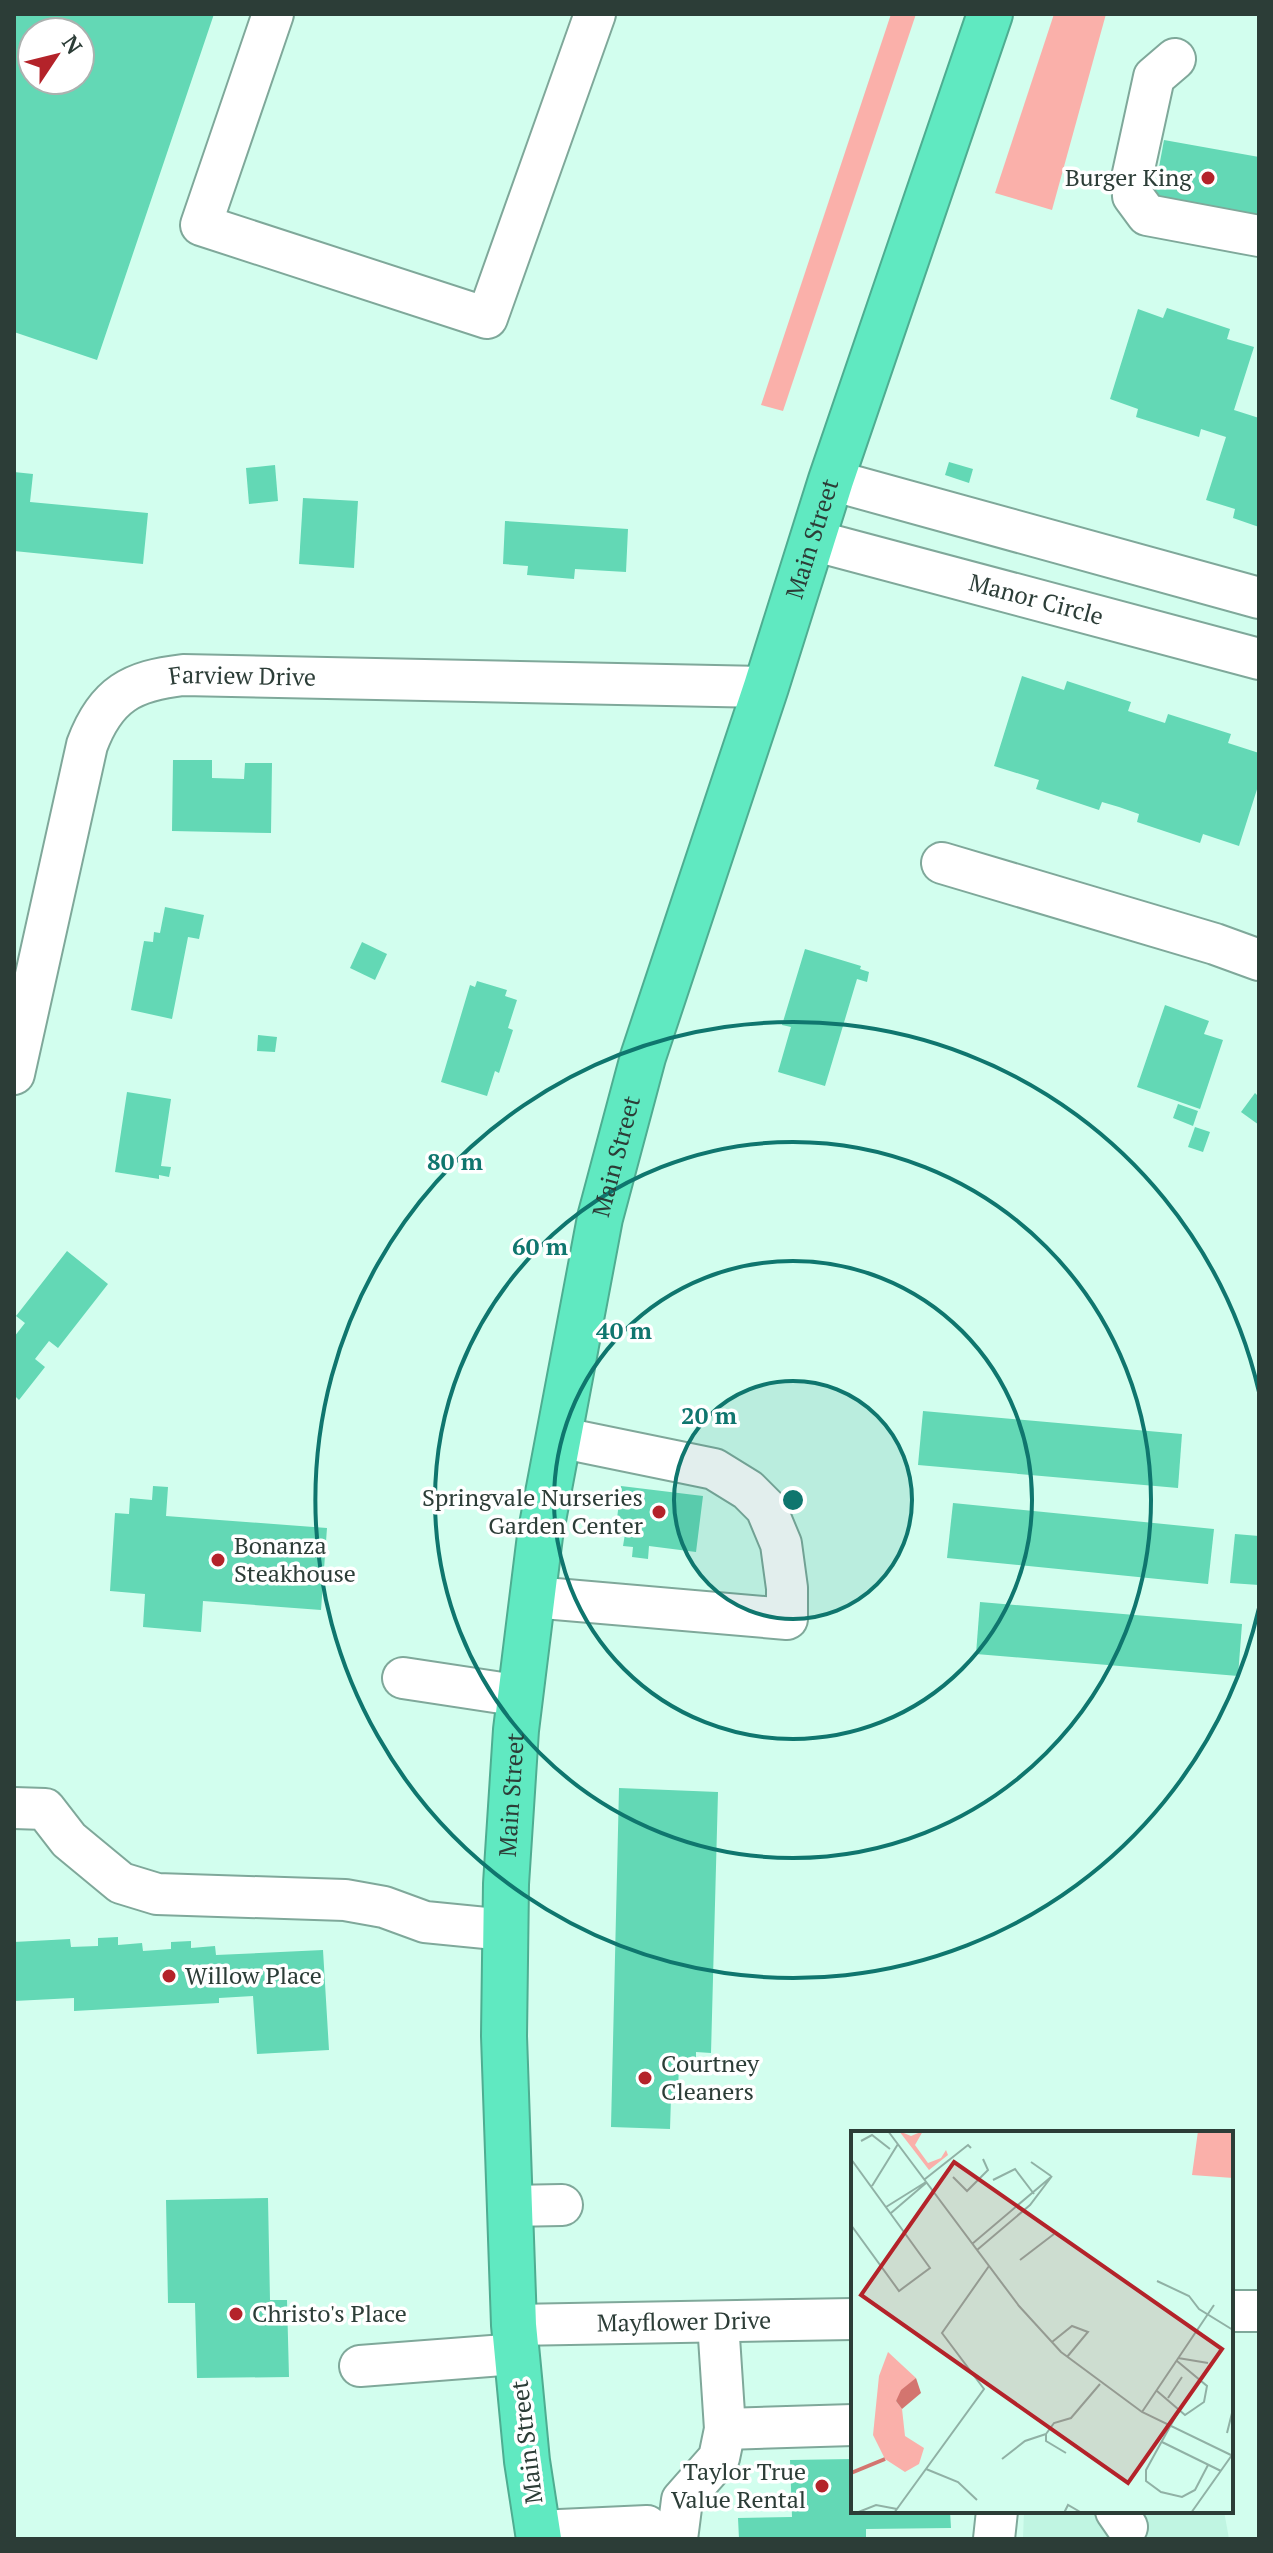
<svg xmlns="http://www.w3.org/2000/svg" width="1273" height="2553" font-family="'PT Serif',serif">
<rect width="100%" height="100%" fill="#d2feee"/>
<!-- built -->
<path fill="#c0f5e2" d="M1024,2511H1224L1229,2539H1023Z"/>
<!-- green -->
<g fill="#fab0aa">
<path d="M891,14H916L783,411L761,405Z"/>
<path d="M1054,14H1106L1052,210L995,193Z"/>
</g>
<!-- building -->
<g fill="#63d8b5" fill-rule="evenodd">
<path d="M14,14H214L97,360L14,332ZM32,32H80V80H32Z"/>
<path d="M1164,140L1259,157V220L1153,200Z"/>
<path d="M1167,308L1230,329L1227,339L1254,347L1234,410L1259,418V527L1233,518L1235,509L1206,500L1226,437L1201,429L1199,437L1136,417L1138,409L1110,399L1138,309L1163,318Z"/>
<path d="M949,462L973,469L969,483L945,475Z"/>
<path d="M275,465L278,501L249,504L246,468Z"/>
<path d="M14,472L33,474L30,502L148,513L143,564L14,551Z"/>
<path d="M303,498L358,501L354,568L299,564Z"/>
<path d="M505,521L628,529L626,572L575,569L574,579L527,575L528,566L503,564Z"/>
<path d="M1022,676L1064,690L1067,681L1131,702L1128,711L1165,723L1168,714L1231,734L1228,743L1259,753V783L1239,846L1203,834L1200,843L1137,822L1139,814L1119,807L1102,802L1099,810L1036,789L1039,780L994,766Z"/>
<path d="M173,760H212V778L244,779L245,763H272L271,833L172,831Z"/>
<path d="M165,907L204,915L199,939L188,937L172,1019L131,1010L144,941L153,942L154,932L160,933Z"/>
<path d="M362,942L387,954L375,980L350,968Z"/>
<path d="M805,949L861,966L860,969L869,972L867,982L857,979L825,1086L778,1072L791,1027L782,1025Z"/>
<path d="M477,981L507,990L505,996L517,1000L508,1028L513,1030L499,1073L495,1071L487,1096L441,1082L470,985L475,987Z"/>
<path d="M1165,1005L1209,1021L1204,1034L1223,1040L1200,1109L1137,1087Z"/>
<path d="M258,1035L277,1037L275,1052L257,1051Z"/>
<path d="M127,1092L171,1099L161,1166L171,1167L169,1177L159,1175V1179L115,1172Z"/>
<path d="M1255,1093L1259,1097V1125L1241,1112Z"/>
<path d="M1178,1104L1198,1111L1193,1126L1173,1118Z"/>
<path d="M1195,1127L1210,1132L1203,1152L1188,1147Z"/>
<path d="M67,1251L108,1284L58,1348L49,1341L35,1359L45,1367L19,1400L14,1395V1337L25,1323L16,1316Z"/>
<path d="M923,1411L1182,1434L1178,1488L918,1465Z"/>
<path d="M153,1486L168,1487L166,1516L327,1528L321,1610L203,1601L201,1632L143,1627L145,1594L110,1591L115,1513L129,1514L130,1498L152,1500Z"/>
<path d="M621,1486L703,1496L696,1552L649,1546L648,1559L632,1557L633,1547L623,1546L626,1528L616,1527Z"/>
<path d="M953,1503L1214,1529L1208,1584L947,1558Z"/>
<path d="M1235,1534L1259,1536V1585L1230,1583Z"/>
<path d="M980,1602L1242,1624L1238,1676L976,1654Z"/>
<path d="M619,1788L718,1792L711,2053L696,2052V2058H679L678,2098L671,2097L670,2129L611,2127Z"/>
<path d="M118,1937V1945L142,1943L143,1951L171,1949V1942L191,1941V1948L215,1946L216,1955L323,1950L329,2050L257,2054L253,1996L219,1998V2003L74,2011V1998L14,2001V1942L70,1939L71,1947L98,1946V1938Z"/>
<path d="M268,2198L270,2300H287L289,2377L197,2378L195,2303H168L166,2200Z"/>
<path d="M853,2459V2511H950L951,2528L866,2529V2539H739L738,2518L792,2517L790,2460Z"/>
</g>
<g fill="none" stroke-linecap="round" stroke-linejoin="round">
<defs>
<g id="minor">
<path d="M273,14L201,225L487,318L595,14"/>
<path d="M1175,59L1154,77L1132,178L1133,196L1147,215L1259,236"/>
<path d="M831,480L1259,598"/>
<path id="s1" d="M812,540L1259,659"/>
<path d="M942,863L1215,944L1259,960"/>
<path id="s2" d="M14,1074L87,745C106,694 132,681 183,675L766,687"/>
<path d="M532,1597L787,1619V1588L781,1544L766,1508L748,1490L714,1469L558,1437"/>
<path d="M403,1678L521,1696"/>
<path d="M14,1808L45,1809L69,1840L121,1883L157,1894L345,1900L384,1907L425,1922L506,1930"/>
<path d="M508,2206L562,2205"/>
<path d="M1231,2311H1259"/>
<path id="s3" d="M514,2325L853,2319"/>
<path d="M360,2366L516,2354"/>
<path d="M725,2429L853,2425"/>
<path d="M1116,2511L1127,2527"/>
<path d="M538,2531L647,2526L661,2539"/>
<path d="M677,2539L682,2500L719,2458L725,2429L718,2322"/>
<path d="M994,2539L997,2511"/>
</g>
<g id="highway">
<path id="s4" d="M539,2539L527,2461L514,2325L504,2036L506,1884L516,1730L540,1536L600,1218L643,1057L766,687L831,480L990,14"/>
</g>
</defs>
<!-- minor casing -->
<use href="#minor" stroke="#7fa89a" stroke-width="44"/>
<!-- highway casing -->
<use href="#highway" stroke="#4ead91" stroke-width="48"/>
<!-- minor -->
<use href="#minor" stroke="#fff" stroke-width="40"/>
<!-- highway -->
<use href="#highway" stroke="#60e9c1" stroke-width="44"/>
</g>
<!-- distance rings -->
<circle cx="793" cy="1500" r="119" fill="#0f766e" fill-opacity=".12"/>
<g fill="none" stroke="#0f766e" stroke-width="4">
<circle cx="793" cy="1500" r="119"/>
<circle cx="793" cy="1500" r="239"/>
<circle cx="793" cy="1500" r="358"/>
<path d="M1259 1608A478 478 0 1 1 1259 1392"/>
</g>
<!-- markers -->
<g fill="#b4232a" stroke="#fff" stroke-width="3">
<circle cx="1208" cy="178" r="8"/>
<circle cx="659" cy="1512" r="8"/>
<circle cx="218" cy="1560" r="8"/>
<circle cx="169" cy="1976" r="8"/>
<circle cx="645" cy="2078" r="8"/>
<circle cx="236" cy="2314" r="8"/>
<circle cx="822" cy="2486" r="8"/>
</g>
<g text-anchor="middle" stroke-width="7" stroke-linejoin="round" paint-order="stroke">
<!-- poi labels -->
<g font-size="24" fill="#2c3d37" stroke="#fff" text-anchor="start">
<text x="1192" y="186" text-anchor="end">Burger King</text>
<text x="643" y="1506" text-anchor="end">Springvale Nurseries<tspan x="643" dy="28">Garden Center</tspan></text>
<text x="234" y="1554">Bonanza<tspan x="234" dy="28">Steakhouse</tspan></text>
<text x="185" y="1984">Willow Place</text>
<text x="661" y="2072">Courtney<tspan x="661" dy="28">Cleaners</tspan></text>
<text x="252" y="2322">Christo's Place</text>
<text x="806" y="2480" text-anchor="end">Taylor True<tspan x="806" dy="28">Value Rental</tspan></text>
</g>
<!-- street labels -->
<g font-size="24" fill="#2c3d37" stroke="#fff">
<text dy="8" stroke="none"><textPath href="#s4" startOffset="2042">Main Street</textPath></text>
<text dy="8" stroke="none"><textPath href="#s1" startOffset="232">Manor Circle</textPath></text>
<text dy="8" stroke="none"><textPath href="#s2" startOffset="524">Farview Drive</textPath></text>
<text dy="8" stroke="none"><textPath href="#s4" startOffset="1394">Main Street</textPath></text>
<text dy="8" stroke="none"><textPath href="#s4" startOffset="746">Main Street</textPath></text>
<text dy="8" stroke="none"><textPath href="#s3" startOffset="170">Mayflower Drive</textPath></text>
<text transform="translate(527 2442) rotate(-97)" y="8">Main Street</text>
</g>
</g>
<!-- overview -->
<g transform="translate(851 2131)">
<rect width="382" height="382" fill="#d2feee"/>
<path d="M48,0L60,5L72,0L64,14L77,32L90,27L95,19L97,24L78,39ZM347,0H382V47L341,44ZM37,221L65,247L45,270L51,278L54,305L73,317L68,333L54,341L34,328L22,304L28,245Z" fill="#fab0aa"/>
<path d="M65,247L70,262L51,278L45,270L50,259Z" fill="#d3756f"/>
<path fill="none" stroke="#d3756f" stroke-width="4" d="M0,342L34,328"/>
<path fill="none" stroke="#90b1a5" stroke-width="2" d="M37,0L168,175L210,221L291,281L382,325M10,10L21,4L39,18M0,28L79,137L48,160L0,94M180,31L200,45M102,46L116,60L137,39L132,28M74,48L117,14L120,17M142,49L164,38L183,63M21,55L47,13M35,76L75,51M40,82L75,52M121,113L200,46M126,119L179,74L201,45M169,129L203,103M306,150L338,165L348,178L382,199M201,211L221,195L237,201L216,226M327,227L357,232M306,260L334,284L353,271L356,255L326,230M317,267L331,246M291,281L363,174M327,281L295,339V350L310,361L331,366L344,359L357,334M376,302L382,278M311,311L370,340M215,322L195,310V303L203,292L220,287L249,253M151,328L174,310L195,303M75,338L107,351L126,369M5,382L25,374L46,378M43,382L133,258L91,202L138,135M213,382L217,374L231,382M340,382L381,324"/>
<path fill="#b4232a" fill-opacity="0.15" stroke="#b4232a" stroke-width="4" d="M103,31L371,218L277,352L10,164Z"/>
<rect width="382" height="382" fill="none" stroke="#2c3d37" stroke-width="4"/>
</g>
<circle cx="793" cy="1500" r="12" fill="#0f766e" stroke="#fff" stroke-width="4"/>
<g font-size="24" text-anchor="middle" font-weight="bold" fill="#0f766e" stroke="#fff" stroke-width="7" stroke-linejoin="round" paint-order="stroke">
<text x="455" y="1170">80 m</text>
<text x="540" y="1255">60 m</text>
<text x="624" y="1339">40 m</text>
<text x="709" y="1424">20 m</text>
</g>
<!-- border -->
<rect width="1273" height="2553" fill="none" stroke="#2c3d37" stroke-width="32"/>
<!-- north arrow -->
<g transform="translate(56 56) rotate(55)"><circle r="38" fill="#ffffff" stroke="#abb1af" stroke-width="2"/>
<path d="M0-6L14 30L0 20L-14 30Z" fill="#b4232a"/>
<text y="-12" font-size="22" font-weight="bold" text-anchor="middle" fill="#2c3d37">N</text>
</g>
</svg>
